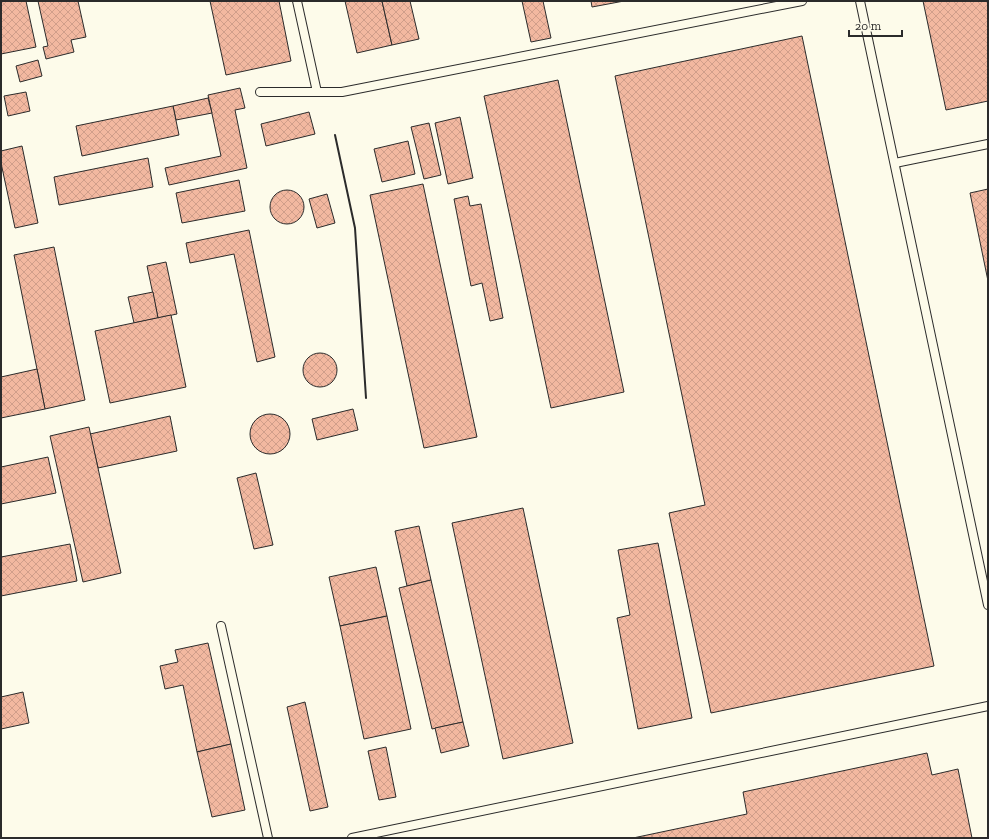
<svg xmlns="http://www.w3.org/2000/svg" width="989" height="839" font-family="'Zilla Slab',serif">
<defs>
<pattern id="building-cross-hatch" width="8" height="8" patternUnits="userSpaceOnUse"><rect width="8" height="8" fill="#f2b8a0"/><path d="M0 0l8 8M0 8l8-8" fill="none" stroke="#d09e8a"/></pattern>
</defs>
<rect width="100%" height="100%" fill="#fdfbea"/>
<!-- building -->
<g fill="url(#building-cross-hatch)" stroke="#2b2b2b">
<path d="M1,1H26L36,47L1,54Z"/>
<path d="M38,1H78L86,37L71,40L74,52L46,59L43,47L48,46Z"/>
<path d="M210,1H279L291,61L226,75Z"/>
<path d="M345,1H382L392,45L357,53Z"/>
<path d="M382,1H410L419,39L392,45Z"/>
<path d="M522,1H543L551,38L531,42Z"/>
<path d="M591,1H624L592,7Z"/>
<path d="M923,1H988V101L946,110Z"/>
<path d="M802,36L934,666L711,713L669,513L705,505L615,76Z"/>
<path d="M38,60L42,76L20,82L16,66Z"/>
<path d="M558,80L624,392L551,408L484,96Z"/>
<path d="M240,88L245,108L235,110L247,168L169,185L165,168L221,156L208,95Z"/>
<path d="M26,92L30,111L8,116L4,96Z"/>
<path d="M208,98L212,113L176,120L173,106Z"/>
<path d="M173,106L179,135L82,156L76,126Z"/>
<path d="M309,112L315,134L266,146L261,124Z"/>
<path d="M460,117L473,178L448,184L435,123Z"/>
<path d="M429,123L441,175L424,179L411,127Z"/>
<path d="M408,141L415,174L382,182L374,149Z"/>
<path d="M22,146L38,223L15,228L1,163V151Z"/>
<path d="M148,158L153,187L59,205L54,177Z"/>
<path d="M239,180L245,211L182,223L176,193Z"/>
<path d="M423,184L477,437L424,448L370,195Z"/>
<path d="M988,189V281L970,193Z"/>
<circle cx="287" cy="207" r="17"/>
<path d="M327,194L335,223L317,228L309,199Z"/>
<path d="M468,196L470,206L481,204L503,318L490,321L482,283L471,286L454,199Z"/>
<path d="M249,230L275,357L257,362L234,254L190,263L186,243Z"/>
<path d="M54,247L85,400L45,409L14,255Z"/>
<path d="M166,262L177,314L158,318L147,266Z"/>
<path d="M153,292L158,318L134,323L128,297Z"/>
<path d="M171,315L186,387L110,403L95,331Z"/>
<circle cx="320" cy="370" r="17"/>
<path d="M37,369L45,409L1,418V377Z"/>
<path d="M353,409L358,430L317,440L312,419Z"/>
<circle cx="270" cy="434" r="20"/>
<path d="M170,416L177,451L98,468L90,434Z"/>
<path d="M89,427L121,573L83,582L50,436Z"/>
<path d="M48,457L56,493L1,504V467Z"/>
<path d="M256,473L273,545L254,549L237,478Z"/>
<path d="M523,508L573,743L503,759L452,523Z"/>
<path d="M419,526L431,580L407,586L395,531Z"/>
<path d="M658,543L692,718L638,729L617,618L630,615L618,550Z"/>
<path d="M70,544L77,581L1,596V557Z"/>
<path d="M376,567L387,616L340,626L329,577Z"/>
<path d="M431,580L463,722L432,729L399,588Z"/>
<path d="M387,616L411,729L364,739L340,626Z"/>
<path d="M208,643L231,744L197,752L183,685L165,689L160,666L178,662L175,650Z"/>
<path d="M23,692L29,723L1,729V697Z"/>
<path d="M305,702L328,807L310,811L287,707Z"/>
<path d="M463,722L469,746L441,753L435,728Z"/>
<path d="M231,744L245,810L212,817L197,752Z"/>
<path d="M386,747L396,797L379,800L368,751Z"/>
<path d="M927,753L932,775L958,769L972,838H633L747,814L743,792Z"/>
</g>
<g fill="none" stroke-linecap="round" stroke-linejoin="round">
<defs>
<g id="lane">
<path d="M297,1L317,92"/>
<path d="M860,1L988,605"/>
<path d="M260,92H342L802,1"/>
<path d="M895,163L988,144"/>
<path d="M221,626L268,838"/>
<path d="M352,838L988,706"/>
</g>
</defs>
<!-- lane casing -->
<use href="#lane" stroke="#2b2b2b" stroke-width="10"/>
<!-- lane -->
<use href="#lane" stroke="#fdfbea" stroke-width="8"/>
<!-- wall -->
<path stroke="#2b2b2b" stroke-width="2" d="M335,135L355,228L366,398"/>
</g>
<!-- border -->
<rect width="989" height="839" fill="none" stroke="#2b2b2b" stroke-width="4"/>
<!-- scale -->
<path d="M849 30v6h53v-6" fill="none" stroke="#2b2b2b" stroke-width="2"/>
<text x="855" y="30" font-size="12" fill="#2b2b2b" stroke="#fdfbea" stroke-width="3" paint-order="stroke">20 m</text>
</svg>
